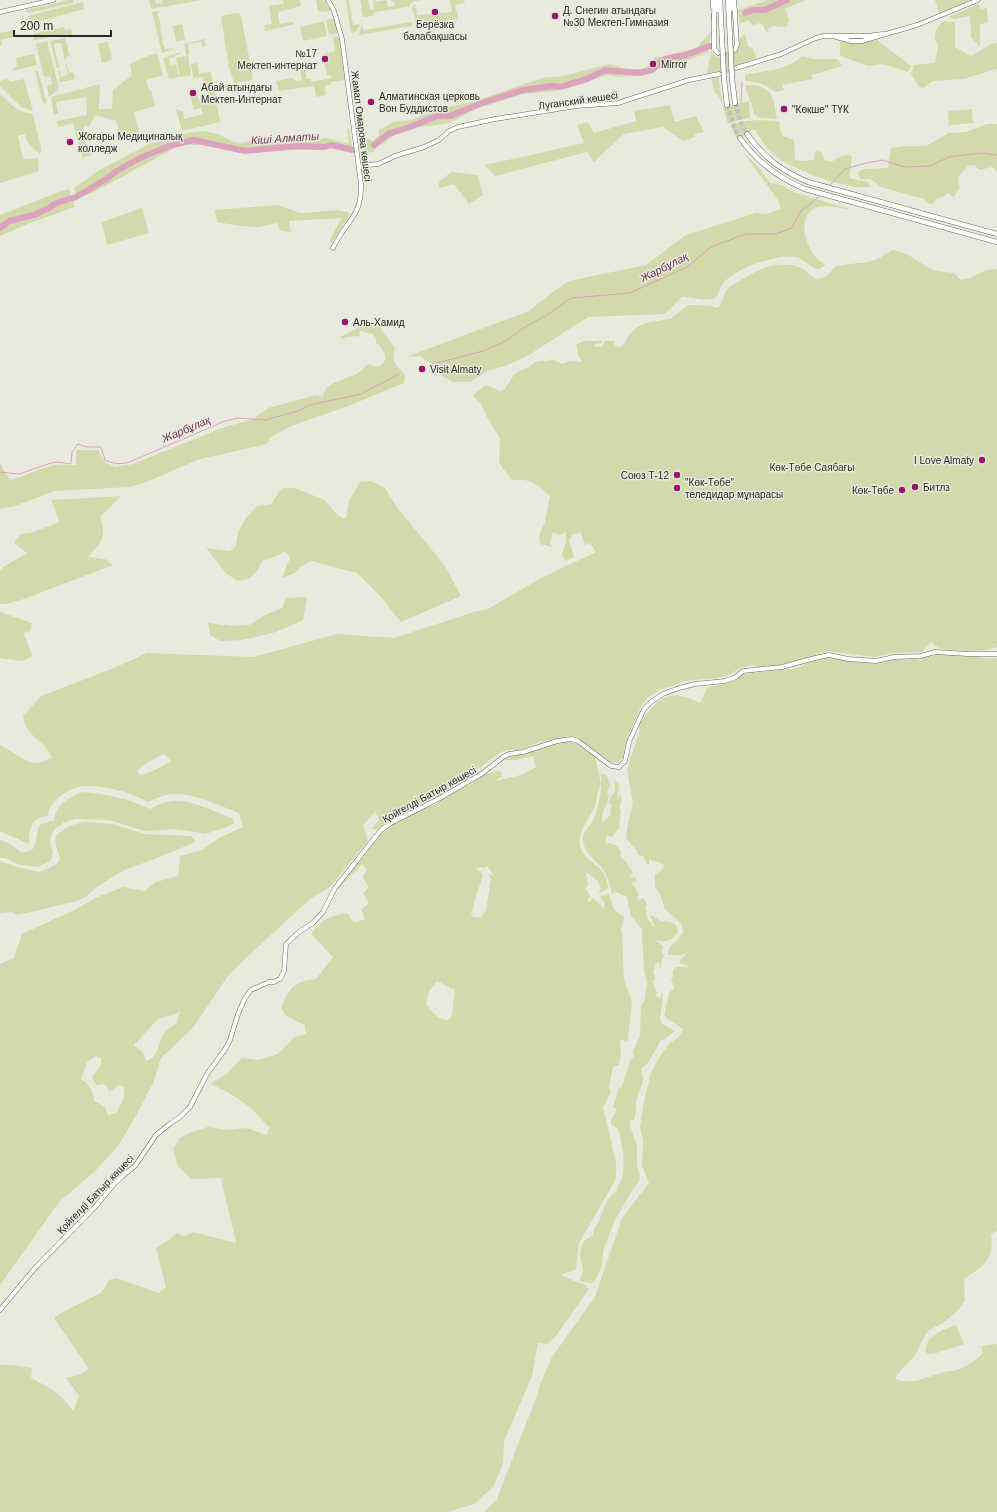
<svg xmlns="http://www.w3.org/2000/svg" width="997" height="1512" font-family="Arial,sans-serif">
<rect width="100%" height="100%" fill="#e7eadd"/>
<!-- green -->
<g fill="#d2daab" fill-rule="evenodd">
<path d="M69,0H73L74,3L27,13L26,10Z"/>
<path d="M149,0H155L156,4L162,3L164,0H202L151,9Z"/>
<path d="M283,0H300L301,6L278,12L280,24L293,22L295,24L265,31L264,25L272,24L269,6L284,4Z"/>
<path d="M316,0H325L331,11L324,12L318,11Z"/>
<path d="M346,0H349L353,25L360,24L356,32L351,33Z"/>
<path d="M360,0H368L370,10L374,9L373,0H375L376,2L387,0L388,7L395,6V2H392L391,0H423L414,1L408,7L375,12L372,16L363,17Z"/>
<path d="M450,0H464L465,3L455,5L458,19L416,24L412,6L415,4L417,15L452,12Z"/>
<path d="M768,0H806L785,9L789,20L787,27L774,26L769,28L768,33L766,32L763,25L760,23L753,25L748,20L740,24L738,10Z"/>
<path d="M935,0H970L971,1L939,13Z"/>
<path d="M83,2L84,9L34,23L35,29L31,30L28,16Z"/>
<path d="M978,4L981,9L987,8L988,23L980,24V47L971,37L970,16L955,19L948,17Z"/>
<path d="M160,11L157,16L159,17L161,29L160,30L163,39L162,40L163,45H164L165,49L172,48L173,49L162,53L152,12Z"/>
<path d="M238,13L241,16L253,78L252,80L237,83L234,82L229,67L221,17L224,15Z"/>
<path d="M334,18L338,33L329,35L326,20Z"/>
<path d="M324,21L327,36L303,41L300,27Z"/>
<path d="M943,21L955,22V47L971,56L991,44L997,42V69L963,79L933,81L923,88L918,86L911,74L914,65L935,63L938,45L935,39L936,30Z"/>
<path d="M411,22L412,26L359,35L362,24L363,30Z"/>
<path d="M182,24L185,40L176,41L173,26Z"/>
<path d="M64,27L65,30L71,29L73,36L68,37L67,34L34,40L33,34Z"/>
<path d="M14,30L15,36L1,40L2,45L0,46V33Z"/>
<path d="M711,32L708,52L689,60L679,61L656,70L634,76L618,77L608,75L556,91L523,94L476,109L450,123L414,128L395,135L375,149L373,152L365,153L364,147H362L359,120L363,119L366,139H370L371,141L374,140L379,135V130L393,122L412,120L433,111L432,108L436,107V110L476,101L521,85L543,78L563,76L610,64L625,69H642L651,64L655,57H660L696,48Z"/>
<path d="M745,34L748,46L753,49L756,58L721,71L707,73L711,52L717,57L733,54L739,49L740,38Z"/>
<path d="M339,36L345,80L331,82V85H325L326,95L316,97L314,86L279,91L276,81L292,78L296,81L302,80L300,66L304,65L307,79H311V82L332,78L331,75H327L323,54L335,51L333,38Z"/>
<path d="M65,38L70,56L66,57V60L65,61L61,43L54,44L59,68H57L50,41Z"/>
<path d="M205,39L206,46L202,47L201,42L188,44L190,54L188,55L191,75L180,77L176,58L186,56L184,44Z"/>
<path d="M877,40L911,66L908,72L883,64L868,66L840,56V41L856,44Z"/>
<path d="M47,41L59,89L49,97L47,86L52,84L50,76L44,77L36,44Z"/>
<path d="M108,41L112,60L102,63L98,44Z"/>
<path d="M181,52V53L169,59L170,65L176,64L179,77L169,79L163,58Z"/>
<path d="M157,53L163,75L146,80L149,89L151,90L155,106L134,112L139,132L121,137L116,121L95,115L89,127L85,125L82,130L87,132L84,139L91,155L82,158L73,123L58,127L56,121L87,115L86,97L56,102L58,113L54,115L51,97L100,84L99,109H112L113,90L132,75L130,64L145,57Z"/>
<path d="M34,54L37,65L12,71L17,66L16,58Z"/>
<path d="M802,56L814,59H837L842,66L812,75V79L782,85L784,90L776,92C766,84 757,82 745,81V75C767,70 784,72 802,56Z"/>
<path d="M197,63L199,74L211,72L220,122L182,131L176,109L185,112L183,113L184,119L203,114L201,108L194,110L189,91L196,89L200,103L209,101L203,77L193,78L191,64Z"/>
<path d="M66,64H67L69,73L73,72L75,79L60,82L58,71H60L61,77L68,75Z"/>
<path d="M35,71H38L47,103L43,104Z"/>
<path d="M718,76L723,106L718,95L714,91L711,77Z"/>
<path d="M7,79L11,82L24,79L33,111L21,107L0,86V81Z"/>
<path d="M747,85C773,85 774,97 777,119L756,117L757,115H754L751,102L749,101L750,118L738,120L728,124L723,107L724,106L750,101L745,86Z"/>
<path d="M0,94C10,103 19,114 33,114L41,149L40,154L27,142L25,134L18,136L23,159L38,158L39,171L0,183Z"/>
<path d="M670,105L675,122L696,116L704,132L695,134V137L683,141L663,127L624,134L594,162L587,152L495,176L485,165L584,143L577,125L588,122L594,133L636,121L634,111Z"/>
<path d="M972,109L973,123L949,125L948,111Z"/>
<path d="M759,120L779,121L781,133L783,136L794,140L795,160L803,161L814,160L815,151L821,152L825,161L831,162L841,156L849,155L852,157L849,178L868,182L871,187C846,190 792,170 773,154C765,147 760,137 754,129L738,140L730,125L747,121Z"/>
<path d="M987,124H997V171L992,167L979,170L975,165L968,166L958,177L959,188L954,197L947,193L943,197L937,198L933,204L928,203L924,199L881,187L871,179H861L857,173L863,169L888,168L891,148L906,146H926L949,133L966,132Z"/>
<path d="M349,128L352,147L343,145V150L336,147L318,150H273L256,153L238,152L203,145H186L182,134C194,132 203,130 214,133C231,137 230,148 252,140H313L326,138L349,144L347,129Z"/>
<path d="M179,135L183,146L175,148L92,193L77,198L74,188L98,171L126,156L149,144Z"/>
<path d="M743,152L760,169L770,183L782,185L793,192L853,210C843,209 822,203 813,209C795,221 809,258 825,264C818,276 809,263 801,259C794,256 784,256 776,258C758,262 738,268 724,282C719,286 719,297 713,299C706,301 691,297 682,297L665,314L588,317L529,355L505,366L487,371L470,382H453L435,372L430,363L420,356L406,357L529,311L550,294L569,281L646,265L686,235L756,213L767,214L781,209L778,200Z"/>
<path d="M451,172L478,175L483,195L469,204L454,184L439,188V182Z"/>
<path d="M69,189L75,207L30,223L0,236V215C23,207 45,196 69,189Z"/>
<path d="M277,205L301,213L338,210L351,213L331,244L330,239L342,218L289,221L291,232L281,231L277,223L259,227L240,226L217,222L215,210Z"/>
<path d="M142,208L149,233L107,245L102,222Z"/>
<path d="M893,250L907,254L927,267L936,271L954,273L961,280L972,277L986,270L997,269V647C986,652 951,652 939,648C936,647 933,644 931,642L922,652L893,653L873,657L829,651L780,665L760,668L753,665L742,667L734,672L723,677L685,681L669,687L661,689L649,697L642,705L627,738L623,757L617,763L609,762L576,737L568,736L537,743L520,750H507L501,752L442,795L426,801L389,820L378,829H372L379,820L375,811L363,825L368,841L330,887L310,899L230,973L192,1029L161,1058L153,1083L136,1116L118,1146L94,1172L59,1202L0,1285V964L14,958L22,934L74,910L95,898L123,887L144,891L156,882L178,876L180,856L202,850L219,838L243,827L239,813C221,806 195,794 175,794C165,794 156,798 148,802C133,793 104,785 86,786C76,786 63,793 56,800C51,805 48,810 48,816C29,818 30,829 29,844L0,831V745L29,762L38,763L52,758C47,741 27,739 23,716L41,696L114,668L147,653L253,657L337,634L394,638L477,611L486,610L541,578L596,552L590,543L585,545L581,532L572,535L569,541L574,557L565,561L562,555L566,541V532L559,535L553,532L550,542L552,547L540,544L539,535L545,522L550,496C536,483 532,479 512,480L499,463L500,438L488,419L481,404L473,396L474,394L486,385L500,391L504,390L514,375L519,371L528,368L535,362L553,360L563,364L569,361L583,362L578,355L576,345L583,341H602V343L595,344L594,347L602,346L605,341H614L615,346L622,347L629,335L636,328L645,323L670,319L688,305L711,306L718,308C723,302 723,296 726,291C729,286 736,283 741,280C758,269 780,259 801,268C809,271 812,281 822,278C829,277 831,268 838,266C849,263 861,264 872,261C878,260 886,253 893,250ZM164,754L171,761L153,771L141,775L137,771L148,762ZM180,1012L177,1023C173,1026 167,1029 164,1033C158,1043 159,1058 146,1061L143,1053L134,1045L158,1019ZM96,1056L101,1059V1065L92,1077L96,1085L104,1084L110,1092L119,1085L124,1087V1098L117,1112L108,1116L105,1107L94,1101C94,1091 89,1085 81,1079L87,1062Z"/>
<path d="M369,322L380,328L395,348C391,364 395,363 405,375L404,383L348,406L291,426L271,437L267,444L200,459L144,483L130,487L55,491L15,506L0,509V463L10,480C26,476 40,468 56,465C63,464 70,465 76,465V450H98L105,462L115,467L133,464L222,428L253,419L268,408L317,395L323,397C324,381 347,380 358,373C362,371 365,367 367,364C388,373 390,352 376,343V339L373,334L360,331L359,336L347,337L343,340L340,337Z"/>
<path d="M371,481L385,488L396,506L445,566L461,596L401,622L381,597L357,573L311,561L300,567L295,573L282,578L290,558L285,551L277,556L263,560C255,574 254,579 237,581L226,573L206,548L230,551L236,546L238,532L246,518L257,506L271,504L282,488H294L325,500L338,516L346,519L349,501L360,482Z"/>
<path d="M121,496L100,517C107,537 101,542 88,557L105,559L113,565L24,599L6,604H0V571L3,567L27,553L14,543L20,534L30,533L60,522L51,500Z"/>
<path d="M307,597L303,620L276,632L242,640L220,641L210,635L208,623L233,626L249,625L265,615L282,608L286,598Z"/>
<path d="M0,612L32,623L31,631L23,633L33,656L22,661L0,658Z"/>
<path d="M941,654C952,655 964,654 975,656C983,658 989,660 997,658V1231L991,1234C995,1258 983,1268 964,1278L965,1300L958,1310L943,1323L929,1330L920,1344L916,1354L896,1376V1379C911,1386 928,1376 942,1373C948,1371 954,1371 960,1369C969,1365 976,1360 983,1353L981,1346L997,1344V1512H484L496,1501L538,1393L540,1385L552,1357L595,1297L622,1218L649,1183L642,1166L643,1141L640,1127L644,1101L651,1073L660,1056L670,1043L679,1037L683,1029L666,1018L664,1014L669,993L675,987L672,986L673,984L671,979L673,976V971L676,967H685L686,969L688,965L680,964V960L688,952L681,955H668C668,945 678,940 683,933C683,931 683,928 682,926C680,922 668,911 665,909L660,894L655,887V874L661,871L665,865L649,859V864L647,865L643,856L638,855L636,850L626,838L627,828L633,803L627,770L640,730L639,725C658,698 667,687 700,703L708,687L725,684L744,674L798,668L806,663L830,657L853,662L874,663L896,658H914L921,661L923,658Z"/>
<path d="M568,742L577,743L595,757L601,784L599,791L597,794C598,813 577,826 580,846C582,862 608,865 608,888L598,894L601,889L598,881L586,872L588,885L585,889L590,895L587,901L590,902L593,898L601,905L604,910L605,904L600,897L609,893L614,910L624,917L621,930L622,934L624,980L632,1002L628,1041L620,1040L621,1054L619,1065L613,1067L609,1087L611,1092L603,1107L616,1163V1179L579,1243L576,1269L560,1275L585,1285L589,1289L556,1336L547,1344L538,1343L532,1376L504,1441L503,1464L493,1487L474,1504L447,1512H0V1365H11L32,1368L31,1378C50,1388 61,1393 73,1411L79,1396L66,1378L78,1375L89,1369L54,1318L61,1313L99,1294L104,1289L109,1280L116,1278L159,1293L166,1287L156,1248L169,1240L177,1233L184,1236L194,1232L236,1243L221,1178L191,1179L178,1166L173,1149L180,1138L189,1133L208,1127L227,1130L247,1128L266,1135L270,1128C264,1123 260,1117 255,1112C241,1099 227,1091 210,1084L228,1073L242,1058L258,1060L278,1054L294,1037L306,1034L305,1025L286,1016L281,1008C289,988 294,981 316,979L333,957L311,934C325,918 326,917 347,913L354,923L365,919L361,910L369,903L363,893L369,887L362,877L367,870L362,864L335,892L365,853L386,828L428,806L435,805L444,798L473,783L482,775L498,771L502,773L501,777L498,778L496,781C513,776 520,778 536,767L533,756L516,760H505L499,763L495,767L489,769L503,758L523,754L550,745ZM487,866L494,876L488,874L491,879L490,885L486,911L481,917L475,918L471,915L476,895L483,876L481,872L477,869L481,867L484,868ZM437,981L455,990L452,1016L449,1020C438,1021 433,1012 426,1004L429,991Z"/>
<path d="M601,773L607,775L610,785L607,793L609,796C607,805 601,812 602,822L606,820L611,814L610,810L612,805L609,803L611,794L612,796C618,789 614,786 614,779L619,785L617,798L620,794L622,800L619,808L621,810L619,828L612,837L607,836L605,842L607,844L608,843C615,843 618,847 622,853L620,855L622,859L626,861L628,866L633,872L630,877H635L637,880L635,882L631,883L636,888L639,896L636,897L639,900L643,898L647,904L645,907L648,919L653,927H655L650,915C653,916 656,918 659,920C668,923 678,920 678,933C670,942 664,943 654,939L663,946L661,951L664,955L660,969L659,962L656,964L653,972L655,979L653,981L654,987L657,992L656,996L660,998L662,992L663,995L660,1019L662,1024L675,1031L665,1039L661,1040L648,1063L641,1069C641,1072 643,1075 643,1078C643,1087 636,1096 636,1104C636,1109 636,1114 634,1120H630V1126L637,1145V1164L640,1178L639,1182L633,1189L615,1220L603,1251L602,1266L594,1282L591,1283L580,1281L583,1271L580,1256L581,1247L585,1240L593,1235C593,1229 595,1228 598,1223C603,1213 605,1197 617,1192C617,1185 622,1180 623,1174C625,1158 622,1144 618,1129L611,1124V1120L617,1110L613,1107L619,1088L622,1087L630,1061L634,1056L633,1051L640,1036L641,1006L645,999L647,982L644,972L643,953L642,935L643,930L631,916L627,897L616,892L612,894C611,885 607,875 602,868C594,858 584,853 583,840C582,832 587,830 591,824C599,810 602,789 601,773Z"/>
<path d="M81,792C105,794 128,798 150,809C181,791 202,808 232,818L234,823L227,827L205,834L190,831L172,829L145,831L109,820L75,819L63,823L56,828L51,836L50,845L53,851L52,858L49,862L38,867L20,865L6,858H0V840L10,844L22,853L32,850L35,845L38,828L41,824L54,820C57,803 67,800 81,792Z"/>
<path d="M86,822L112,824L145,834L191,836L195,840L193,843L152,860L124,870L98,886L87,896L77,901L18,915L11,912L0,913V861L16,867L40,872L57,864L60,859L56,846L55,837C64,828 74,823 86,822Z"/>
<path d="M956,1325L964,1344L933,1354H928L926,1352C924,1336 944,1329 956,1325Z"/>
</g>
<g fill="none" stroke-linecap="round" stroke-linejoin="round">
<!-- stream -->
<g stroke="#dda2be" stroke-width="1">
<path d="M741,102L742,82"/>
<path d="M830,185L845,169L866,163L883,160L904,167L930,166L949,157L981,153L997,155"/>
<path d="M437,363L483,351L506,341L525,327L547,315L571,298L630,293L687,267L711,247L746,234H776L792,228L801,211L821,195"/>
<path d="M0,472L19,474L51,463L58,462L71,464L72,452L78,444L86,447H101L105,460C113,464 118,464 127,463L225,421L238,418L267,420L272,418L298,411L310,405L361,394L399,374"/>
</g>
<!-- river -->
<g stroke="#dda2be" stroke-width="6">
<path d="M745,13L753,10H765L787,0"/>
<path d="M374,145L388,134L410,127L437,116H450L482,103L523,90L552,86L560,87L587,79L605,70L639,73L652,70L663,60L674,57L683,56L710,46"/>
<path d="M0,228L9,221L34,215L49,208L56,203L76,197L108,178L115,172L140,158L172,145L194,140L245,151L297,146L325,147L331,145L353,150"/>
</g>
<!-- secondary-tunnel -->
<g stroke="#c1c4b8" stroke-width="4" stroke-dasharray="4 2" stroke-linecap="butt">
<path d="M718,53L723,54L733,51"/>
<path d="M721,73L736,68"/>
</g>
<!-- primary-tunnel -->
<g stroke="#c1c4b8" stroke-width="4.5" stroke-dasharray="4.5 2" stroke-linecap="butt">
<path d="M735,103L742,125L747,134"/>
<path d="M727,105L735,128L740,138"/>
</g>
<defs>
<g id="secondary">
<path d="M328,0L334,11L342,39L361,184C362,218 345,221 333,248"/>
<path d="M713,0V8"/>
<path d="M734,0L737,45L735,50"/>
<path d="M0,12L53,0"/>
<path d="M714,15V49L718,53"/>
<path d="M836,37L851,41H862L917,25L978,0"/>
<path d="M736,68L781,54L816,38L824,36H866L883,34"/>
<path d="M359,166L378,164L395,156L424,147L439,140L449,131L458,127L495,119L577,106L618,103L689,80L719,74"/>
<path d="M0,1310L35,1268L95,1207L115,1183L125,1174L135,1166L156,1135L171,1123L180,1117L190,1107L207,1074L224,1051L230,1040L238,1014L245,998L251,990L269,982H274L280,979L284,971L286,944L299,932L313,923L323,912L335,888L381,830L391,823L442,797L483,773L503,757L509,754L523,752L557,741L572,739L578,741L611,766L619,767L625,761L629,742L644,709L651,702L663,694L679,688L695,684L725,681L736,677L743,671L782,667L815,658L829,655L848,659L876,661L894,657L921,656L935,652L968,654H997"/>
</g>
<g id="primary">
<path d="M716,0L718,10"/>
<path d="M720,0L722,39"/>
<path d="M728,0L730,38"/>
<path d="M732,0L735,12"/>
<path d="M730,9L731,0"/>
<path d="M714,18L715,4"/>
<path d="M724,79L727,105"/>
<path d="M732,79L735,103"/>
<path d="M747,134C763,157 782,171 808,182L997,234"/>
<path d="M740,138C757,162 778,178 805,189L997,242"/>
</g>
</defs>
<!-- secondary casing -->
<use href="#secondary" stroke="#686a5f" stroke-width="5"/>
<!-- primary casing -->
<use href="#primary" stroke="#686a5f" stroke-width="5.5"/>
<!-- secondary -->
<use href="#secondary" stroke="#fff" stroke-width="4"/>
<!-- primary -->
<use href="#primary" stroke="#fff" stroke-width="4.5"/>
<defs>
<g id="primary-bridge">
<path d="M730,38L732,79"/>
<path d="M722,39L724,79"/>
</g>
</defs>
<!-- primary-bridge casing -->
<use href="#primary-bridge" stroke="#686a5f" stroke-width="5.5" stroke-linecap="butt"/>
<!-- primary-bridge -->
<use href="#primary-bridge" stroke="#fff" stroke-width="4.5"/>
</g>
<!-- markers -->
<g fill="#9a1467" stroke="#e7eadd" stroke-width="1.5">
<circle cx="435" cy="12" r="4"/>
<circle cx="555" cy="16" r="4"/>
<circle cx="325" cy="59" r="4"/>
<circle cx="653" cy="64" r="4"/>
<circle cx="193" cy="93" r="4"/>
<circle cx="371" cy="102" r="4"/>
<circle cx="784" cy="109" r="4"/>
<circle cx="70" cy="142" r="4"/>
<circle cx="345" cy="322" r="4"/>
<circle cx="422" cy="369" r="4"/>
<circle cx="982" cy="460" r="4"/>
<circle cx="677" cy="475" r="4"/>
<circle cx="915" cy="487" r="4"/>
<circle cx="677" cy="488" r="4"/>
<circle cx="902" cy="490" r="4"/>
</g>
<g text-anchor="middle" stroke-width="3" stroke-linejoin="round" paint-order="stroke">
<!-- poi labels -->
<g font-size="10" fill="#2a2b26" stroke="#e7eadd" text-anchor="start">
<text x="563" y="14">Д. Снегин атындағы<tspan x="563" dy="12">№30 Мектеп-Гимназия</tspan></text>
<text x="435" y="28" text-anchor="middle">Берёзка<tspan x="435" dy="12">балабақшасы</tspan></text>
<text x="317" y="57" text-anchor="end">№17<tspan x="317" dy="12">Мектеп-интернат</tspan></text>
<text x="661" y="68">Mirror</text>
<text x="201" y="91">Абай атындағы<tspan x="201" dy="12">Мектеп-Интернат</tspan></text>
<text x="379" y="100">Алматинская церковь<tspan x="379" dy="12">Вон Буддистов</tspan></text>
<text x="792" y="113">"Көкше" ТҮК</text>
<text x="78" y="140">Жоғары Медициналық<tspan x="78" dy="12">колледж</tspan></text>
<text x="353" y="326">Аль-Хамид</text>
<text x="430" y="373">Visit Almaty</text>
<text x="974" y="464" text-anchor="end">I Love Almaty</text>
<text x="669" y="479" text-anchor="end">Союз Т-12</text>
<text x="685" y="486">"Көк-Төбе"<tspan x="685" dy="12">теледидар мұнарасы</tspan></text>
<text x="923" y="491">Битлз</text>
<text x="894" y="494" text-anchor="end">Көк-Төбе</text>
</g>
<!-- street labels -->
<g font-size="10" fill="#2a2b26" stroke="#e7eadd">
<text transform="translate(578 100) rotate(-8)" y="4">Луганский көшесі</text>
<text transform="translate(362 126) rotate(83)" y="4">Жамал Омарова көшесі</text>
<text transform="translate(429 794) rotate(-29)" y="4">Қойгелді Батыр көшесі</text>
<text transform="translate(95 1194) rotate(-46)" y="4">Қойгелді Батыр көшесі</text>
</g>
<!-- park labels -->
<g font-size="10" fill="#34390c" stroke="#e7eadd">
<text x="812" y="471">Көк-Төбе Саябағы</text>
</g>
<!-- water labels -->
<g font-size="11" font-style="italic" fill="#7c355b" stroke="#e7eadd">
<text transform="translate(285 138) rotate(-4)" y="4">Кіші Алматы</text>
<text transform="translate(664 267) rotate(-27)" y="4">Жарбұлақ</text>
<text transform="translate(186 429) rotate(-23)" y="4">Жарбұлақ</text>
</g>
</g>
<!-- scale -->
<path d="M14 30v6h97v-6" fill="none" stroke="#2a2b26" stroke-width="2"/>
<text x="20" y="30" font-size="12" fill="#2a2b26" stroke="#e7eadd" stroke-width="3" paint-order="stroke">200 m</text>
</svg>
